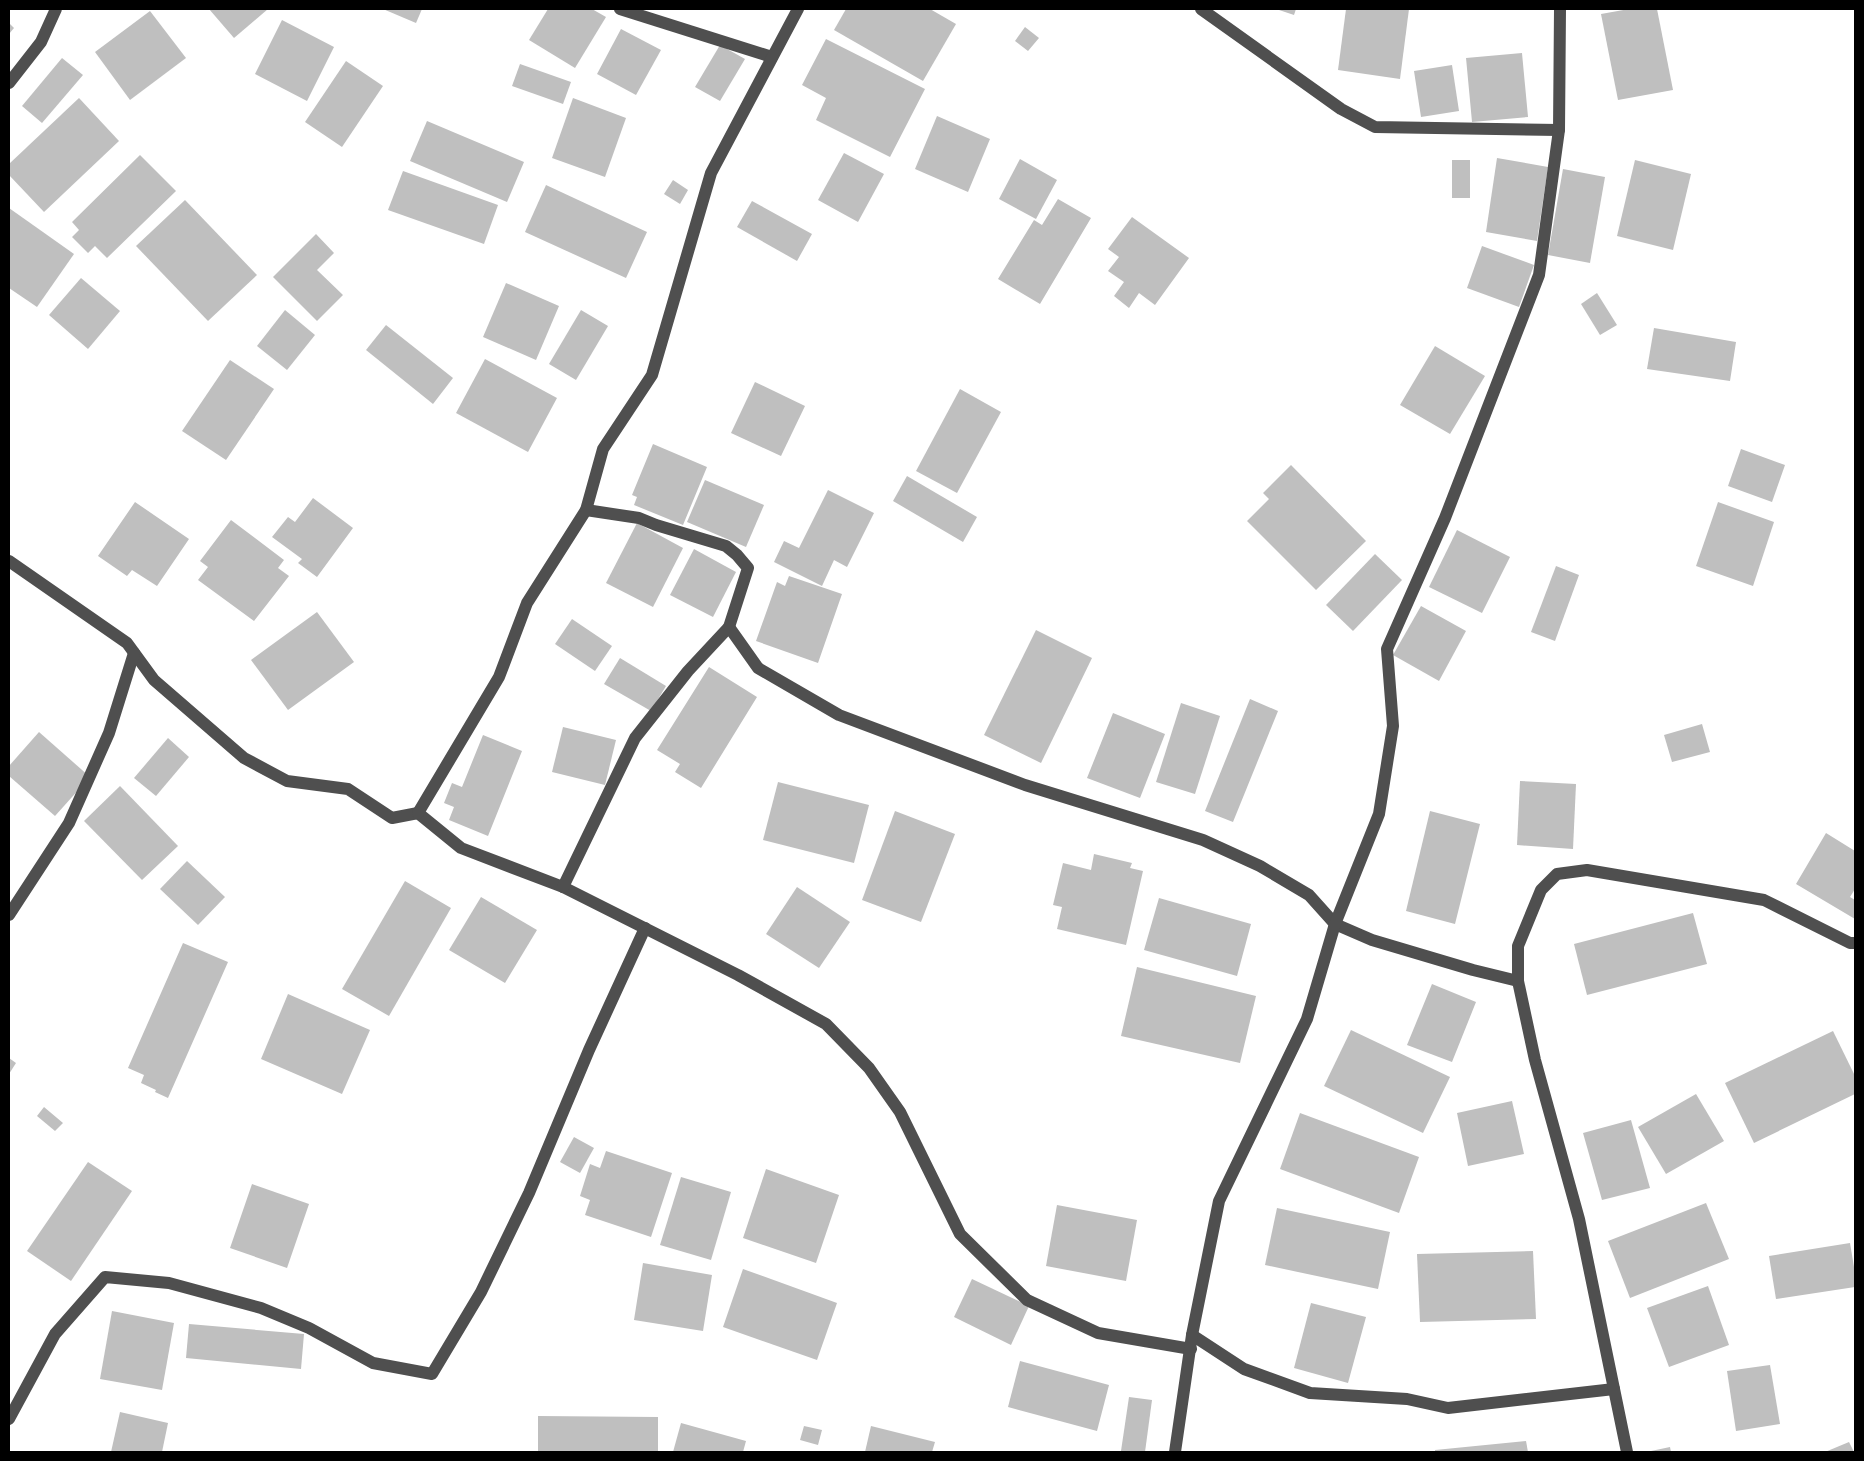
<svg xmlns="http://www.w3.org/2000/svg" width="1864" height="1461" font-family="Karla,sans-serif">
<rect width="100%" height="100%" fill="#fff"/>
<!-- building -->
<g fill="#bfbfbf">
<path d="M209,9H268L234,38Z"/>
<path d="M383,9H422L416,23Z"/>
<path d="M548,9H592L606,17L575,68L529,40Z"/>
<path d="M846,9H930L956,24L923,81L834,30Z"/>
<path d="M1276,9H1296L1294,15Z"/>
<path d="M1346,9H1409L1400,79L1338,70Z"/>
<path d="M1629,9H1657L1673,90L1618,100L1601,14Z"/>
<path d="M150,11L186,58L130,100L95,52Z"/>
<path d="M282,20L334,47L307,101L255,74Z"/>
<path d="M9,23L14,28L9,34Z"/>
<path d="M1025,27L1039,38L1028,51L1015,41Z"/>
<path d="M621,29L661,50L636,95L597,74Z"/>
<path d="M826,39L925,89L890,157L816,120L826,98L802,85Z"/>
<path d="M720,45L745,59L720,101L695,87Z"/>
<path d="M1522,53L1528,117L1472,122L1466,58Z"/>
<path d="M62,58L83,75L42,123L22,106Z"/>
<path d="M346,61L383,86L342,147L305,122Z"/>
<path d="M520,64L571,82L563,104L512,86Z"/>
<path d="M1452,65L1459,111L1421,117L1414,71Z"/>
<path d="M79,98L119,141L44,212L9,175V164Z"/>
<path d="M573,98L626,118L605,177L552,158Z"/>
<path d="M937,116L990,139L968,192L915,169Z"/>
<path d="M427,121L524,162L507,202L410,161Z"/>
<path d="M844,153L884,174L858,222L818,200Z"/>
<path d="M140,155L176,191L107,258L95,246L88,253L72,237L79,230L72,222Z"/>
<path d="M1497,158L1548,167L1537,241L1486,232Z"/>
<path d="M1020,159L1057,180L1036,219L999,199Z"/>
<rect x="1452" y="160" width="18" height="38"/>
<path d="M1635,160L1691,174L1673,250L1617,236Z"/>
<path d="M1563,169L1605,177L1590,263L1548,255Z"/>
<path d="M403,171L498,205L484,244L388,210Z"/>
<path d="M673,180L688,190L680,204L664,194Z"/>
<path d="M546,185L647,232L626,278L525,232Z"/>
<path d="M1058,199L1091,218L1040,304L998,279L1034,220L1042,225Z"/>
<path d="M185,200L257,275L208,321L136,246Z"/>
<path d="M752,201L812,234L797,261L737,227Z"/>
<path d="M9,208L74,254L37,307L9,288Z"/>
<path d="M1132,217L1189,258L1155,305L1139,293L1129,308L1114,296L1124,282L1108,271L1119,257L1108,249Z"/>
<path d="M316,234L334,253L317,270L343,295L317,321L273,277Z"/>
<path d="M1482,246L1534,265L1519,307L1467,288Z"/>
<path d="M81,278L120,311L88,349L49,315Z"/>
<path d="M506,283L559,306L536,360L483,337Z"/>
<path d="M1597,293L1617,325L1600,335L1581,304Z"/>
<path d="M285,310L315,335L287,370L257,346Z"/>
<path d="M581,310L608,326L576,380L549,364Z"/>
<path d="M386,325L453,378L433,404L366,350Z"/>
<path d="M1654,328L1736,342L1730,381L1647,369Z"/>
<path d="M1435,346L1485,376L1450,434L1400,405Z"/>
<path d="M485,359L557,398L528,452L456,413Z"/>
<path d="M230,360L274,389L226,460L182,431Z"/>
<path d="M755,382L805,406L781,456L731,433Z"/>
<path d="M960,389L1001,412L957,493L916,471Z"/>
<path d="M653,444L707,467L683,525L634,505L637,497L632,495Z"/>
<path d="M1741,449L1785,465L1772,502L1728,486Z"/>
<path d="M1291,465L1366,541L1316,590L1247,521L1269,499L1263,493Z"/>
<path d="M907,476L977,517L963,542L893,501Z"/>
<path d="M705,480L764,505L746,547L687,522Z"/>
<path d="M828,490L874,513L847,567L834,560L822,586L774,562L784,541L799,548Z"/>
<path d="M313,498L353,528L317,577L298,563L302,559L272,537L288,517L295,522Z"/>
<path d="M135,502L189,539L157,586L132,570L127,576L98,556Z"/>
<path d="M1718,502L1774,522L1753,586L1696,566Z"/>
<path d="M231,520L284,560L278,568L289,576L254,621L198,580L208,567L200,561Z"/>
<path d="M637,523L683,548L653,607L606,583Z"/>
<path d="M1457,530L1510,557L1482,613L1429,587Z"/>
<path d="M694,549L736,572L713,617L670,595Z"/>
<path d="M1375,554L1402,580L1353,631L1326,605Z"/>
<path d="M1556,566L1579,575L1555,641L1531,632Z"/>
<path d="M789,576L842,594L818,663L756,641L777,582L785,586Z"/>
<path d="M1421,606L1466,631L1439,681L1393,655Z"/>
<path d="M317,612L354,662L288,710L251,660Z"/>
<path d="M572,619L612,646L595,671L555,644Z"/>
<path d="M1036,630L1092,658L1041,763L984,735Z"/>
<path d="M620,658L666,686L651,711L604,684Z"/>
<path d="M709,667L757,697L701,788L675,772L680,764L657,750Z"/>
<path d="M1250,699L1278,711L1233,822L1205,811Z"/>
<path d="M1181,703L1220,716L1195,794L1156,782Z"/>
<path d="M1113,713L1165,734L1140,798L1087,778Z"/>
<path d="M1702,724L1710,752L1672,762L1664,735Z"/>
<path d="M563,727L616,740L605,785L552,772Z"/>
<path d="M39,732L90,777L55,816L9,776V766Z"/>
<path d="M483,735L522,751L488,836L449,820L454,807L444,803L452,783L462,787Z"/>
<path d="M168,738L189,757L156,796L134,778Z"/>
<path d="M1520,781L1576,784L1573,849L1517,845Z"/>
<path d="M778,782L869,805L854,863L763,840Z"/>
<path d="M120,786L178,846L142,880L84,821Z"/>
<path d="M895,811L955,834L921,922L862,900Z"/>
<path d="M1430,811L1480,824L1455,924L1406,911Z"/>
<path d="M1826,833L1855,851V889L1850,897L1855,900V919L1796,884Z"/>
<path d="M1094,854L1132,863L1130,868L1143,871L1126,945L1057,929L1062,907L1053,905L1063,863L1091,870Z"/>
<path d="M187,861L225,897L198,925L160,889Z"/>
<path d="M405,881L451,908L389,1016L342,989Z"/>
<path d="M797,887L850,922L819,968L766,934Z"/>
<path d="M481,897L537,930L505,983L449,950Z"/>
<path d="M1159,898L1251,924L1237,976L1144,950Z"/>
<path d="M1693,913L1707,964L1587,995L1574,944Z"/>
<path d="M183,943L228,962L168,1098L155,1092L156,1090L141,1083L144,1075L128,1068Z"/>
<path d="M1137,967L1256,996L1240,1063L1121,1036Z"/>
<path d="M1432,984L1476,1002L1452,1062L1407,1045Z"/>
<path d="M288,994L370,1030L342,1094L261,1059Z"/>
<path d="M1351,1030L1450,1077L1423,1133L1324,1086Z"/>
<path d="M1833,1031L1855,1076V1094L1754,1143L1725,1083Z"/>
<path d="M9,1058L16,1063L9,1074Z"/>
<path d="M1696,1094L1724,1141L1666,1174L1638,1127Z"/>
<path d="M1512,1101L1524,1154L1468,1166L1457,1113Z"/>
<path d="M44,1107L63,1123L55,1131L37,1116Z"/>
<path d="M1300,1113L1419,1157L1399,1213L1280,1169Z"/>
<path d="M1631,1120L1650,1188L1602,1200L1583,1133Z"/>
<path d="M574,1137L594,1148L580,1173L560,1162Z"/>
<path d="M606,1151L672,1173L651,1237L585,1215L590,1200L580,1196L590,1164L600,1168Z"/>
<path d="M88,1162L132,1191L71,1281L27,1251Z"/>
<path d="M766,1169L839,1195L816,1263L743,1238Z"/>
<path d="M681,1177L731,1192L711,1260L660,1245Z"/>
<path d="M252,1184L309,1204L287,1268L230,1248Z"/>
<path d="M1706,1203L1729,1259L1630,1298L1608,1241Z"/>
<path d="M1057,1205L1137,1220L1126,1281L1046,1266Z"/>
<path d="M1277,1208L1390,1232L1378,1289L1265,1265Z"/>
<path d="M1850,1243L1855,1273V1287L1776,1299L1769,1256Z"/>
<path d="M1533,1251L1536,1319L1420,1322L1417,1254Z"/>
<path d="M643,1263L712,1275L703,1331L634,1320Z"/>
<path d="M743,1269L837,1303L817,1360L723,1327Z"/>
<path d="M972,1279L1029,1306L1011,1345L954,1317Z"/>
<path d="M1708,1286L1729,1345L1669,1367L1647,1308Z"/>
<path d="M1311,1303L1366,1317L1348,1383L1294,1368Z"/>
<path d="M112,1311L174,1323L162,1390L100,1379Z"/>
<path d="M189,1324L304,1334L301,1369L186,1358Z"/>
<path d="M1020,1361L1109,1385L1097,1431L1008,1407Z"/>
<path d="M1770,1365L1780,1424L1736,1431L1727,1371Z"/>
<path d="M1129,1397L1152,1400L1145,1452L1121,1451Z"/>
<path d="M120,1412L168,1423L162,1452H111Z"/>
<path d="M538,1416L658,1417V1452H538Z"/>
<path d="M681,1423L746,1441L743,1452H673Z"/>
<path d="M804,1426L822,1430L818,1445L800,1440Z"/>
<path d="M871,1426L935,1442L932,1452H865Z"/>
<path d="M1526,1441L1528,1452H1435V1450Z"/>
<path d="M1849,1442L1854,1452H1825Z"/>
<path d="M1670,1447L1671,1452H1651V1451Z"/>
</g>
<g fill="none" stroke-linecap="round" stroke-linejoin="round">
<!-- minor -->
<g stroke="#4f4f4f" stroke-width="12">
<path d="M620,9L772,57"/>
<path d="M1201,9L1341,109L1375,127L1559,130"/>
<path d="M9,83L41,42L56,9"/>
<path d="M9,561L127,643L154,680L244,758L287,781L348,789L392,818L418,813L461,848L563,887L738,975L826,1024L869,1068L900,1112L960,1234L1027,1300L1098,1333L1191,1349"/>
<path d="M729,627L758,668L839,715L1025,785L1203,840L1260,866L1309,895L1335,924L1372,940L1473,970L1518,981"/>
<path d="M418,813L499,677L527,603L586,510L603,449L652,375L711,173L798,9"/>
<path d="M563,887L635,738L688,671L729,627L748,568L737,555L726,546L656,525L639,518L586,510"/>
<path d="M9,915L69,823L109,733L134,653"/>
<path d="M1192,1335L1244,1369L1310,1393L1407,1399L1448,1408L1614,1389"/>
<path d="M9,1419L55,1334L105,1277L169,1283L261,1308L309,1328L373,1363L432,1374L481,1292L529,1193L589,1050L645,928"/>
<path d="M1175,1452L1192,1335L1219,1201L1307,1019L1335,924L1379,814L1393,726L1387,649L1445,518L1539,275L1559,130L1560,9"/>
<path d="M1627,1452L1579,1219L1535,1060L1518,981V946L1541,890L1557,874L1587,870L1764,900L1850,943H1855"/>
</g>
</g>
<!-- border -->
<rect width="1864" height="1461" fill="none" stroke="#000000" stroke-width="20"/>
</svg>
